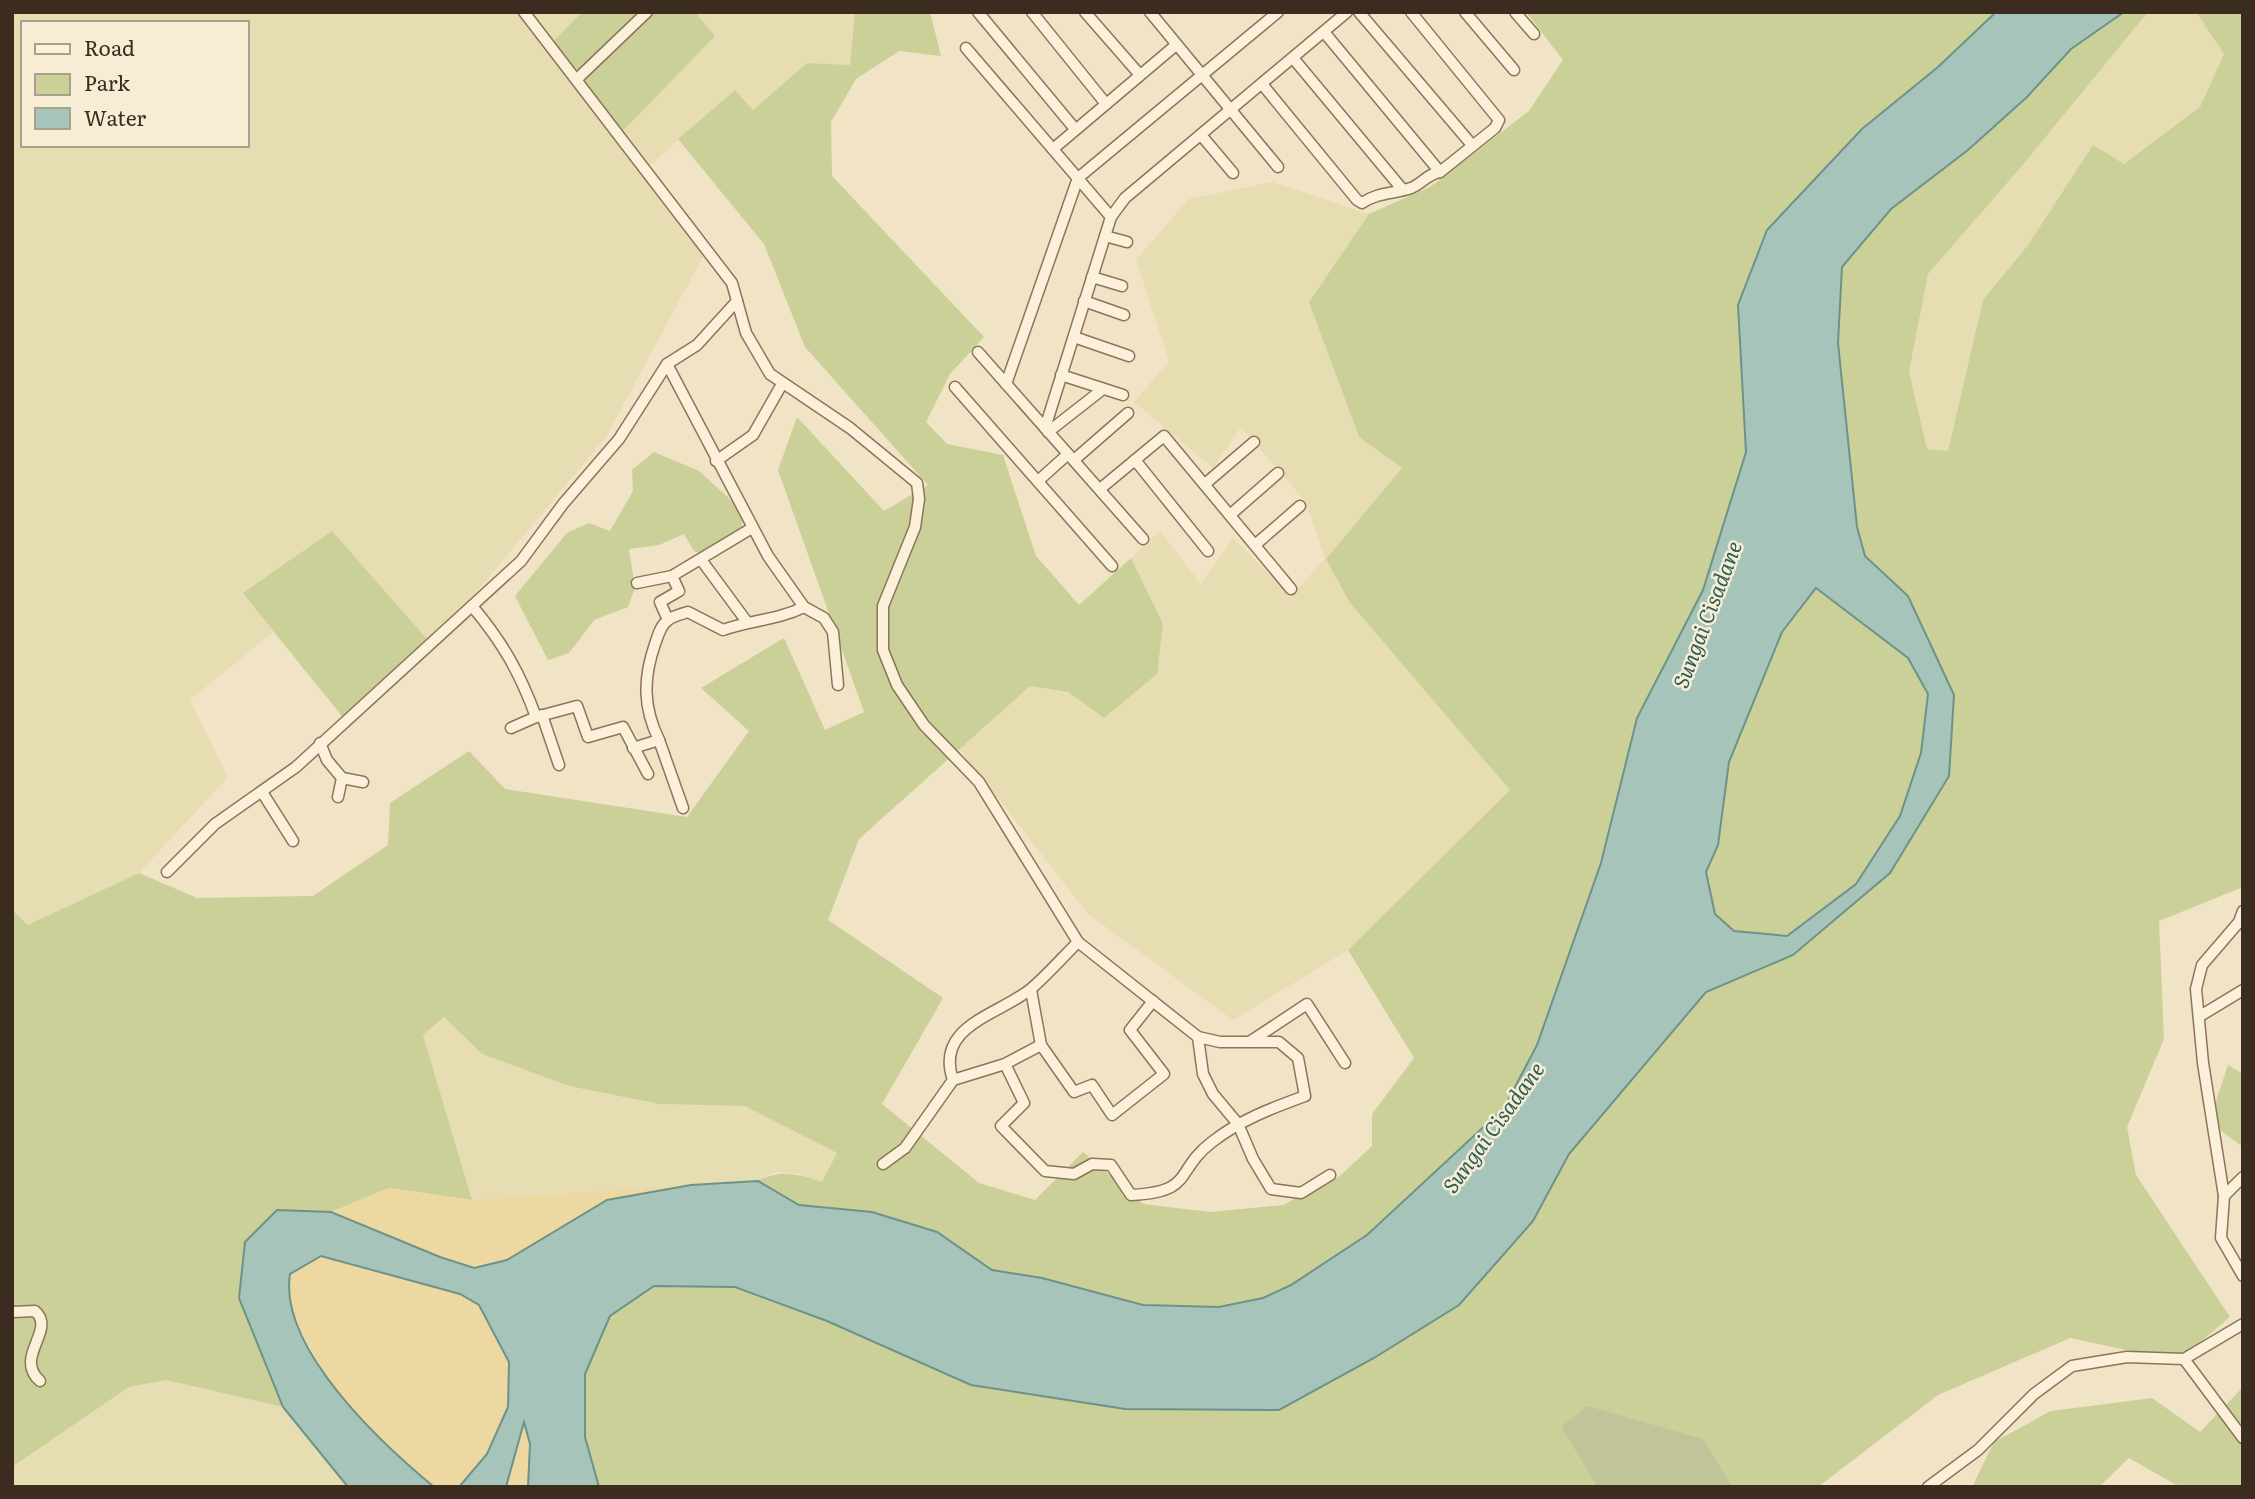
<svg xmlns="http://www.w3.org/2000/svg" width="2255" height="1499" font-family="Literata,serif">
<rect width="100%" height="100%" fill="#f1e3c5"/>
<!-- farmland -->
<g fill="#e7ddb2" fill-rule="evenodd">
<path d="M12,12H582L547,48L714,36L695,12H855L850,65L807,63L753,110L735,90L644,171L706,251L606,437L432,645L342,716L273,632L190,700L228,777L139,873L28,925L12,910ZM23,23H247V145H23Z"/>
<path d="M2148,12H2196L2224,54L2200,107L2124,164L2093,145L2028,245L1983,300L1948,451L1927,449L1909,372L1928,274L2021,167Z"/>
<path d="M1272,182L1369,214L1309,302L1359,437L1402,468L1326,559L1350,603L1511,790L1348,950L1233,1020L1088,914L958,747L1030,686L1068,692L1104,718L1163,624L1131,558L1160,531L1201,584L1233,538L1291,596L1325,559L1306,502L1241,427L1213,468L1134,402L1169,361L1136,260L1189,199Z"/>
<path d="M445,1017L482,1054L569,1086L659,1104L745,1106L837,1153L822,1183L800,1174L777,1172L758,1181L472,1200L423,1035Z"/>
<path d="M166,1380L283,1407L348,1487H14L12,1484V1467L129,1387Z"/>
</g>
<!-- green -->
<g fill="#cad098">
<path d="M582,12H695L715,36L617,137L547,48Z"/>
<path d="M855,12H930L941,56L899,51L856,79L831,122L832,176L984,337L950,374L926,422L947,444L1003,455L1036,556L1079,605L1131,558L1163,624L1157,674L1104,718L1068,692L1030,686L859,839L828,920L943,998L882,1104L979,1183L1035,1200L1083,1152L1143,1204L1211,1212L1283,1205L1340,1176L1372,1146V1114L1414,1058L1348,950L1510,790L1350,603L1326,559L1402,468L1359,437L1309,302L1369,214L1430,187L1529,111L1563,60L1526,12H1996L1938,67L1738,305L1746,452L1703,590L1637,718L1601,863L1537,1045L1504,1108L1367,1235L1291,1285L1263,1298L1219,1307L1143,1305L1042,1278L992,1270L937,1232L872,1212L798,1205L758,1181C782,1169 798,1174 822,1182L837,1153L745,1106L659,1104L569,1086L482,1054L444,1017L423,1035L472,1200L389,1188L331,1212L277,1210L239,1298L283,1407L166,1380L129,1387L12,1467V910L28,925L139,873L197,898L313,896L388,845L390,803L469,751L505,789L687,817L749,731L701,688L784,638L825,730L864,712L778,470L797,417L884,511L928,485L805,347L764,244L678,139L735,90L753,110L807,63L850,65Z"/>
<path d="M2124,12H2148L2021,167L1928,274L1909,372L1927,449L1948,451L1983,300L2028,245L2093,145L2124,164L2200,107L2224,54L2196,12H2243V887L2159,921L2164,1039L2127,1127L2136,1175L2230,1317L2178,1361L2070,1338L1938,1395L1818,1487H1733L1703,1439L1561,1427L1597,1487H599L585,1437V1374L609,1316L654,1286L735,1287L827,1321L971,1385L1125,1409L1279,1410L1533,1221L1569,1154L1706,991L1793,955L1890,873L1949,776L1908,596L1865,556L1857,527L1838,343L1842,267L1891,209L1968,150L2027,97L2071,49Z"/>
<path d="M654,452L699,471L743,511L741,538L711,557L694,551L684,534L659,545L629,549L635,588L628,607L594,620L569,653L548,660L515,596L567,533L589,523L610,531L633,491L632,470Z"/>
<path d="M332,531L432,645L342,716L243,593Z"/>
<path d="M1816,587L1908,658L1928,694L1921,753L1900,816L1856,884L1787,936L1734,931L1715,914L1706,872L1718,845L1729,762L1782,632Z"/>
<path d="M2228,1065L2243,1074V1147L2209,1122Z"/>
<path d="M2243,1387V1487H2180L2129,1458L2099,1487H1972L1994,1442L2051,1411L2152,1398L2200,1432Z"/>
</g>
<!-- sand -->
<g fill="#eed8a1">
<path d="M691,1185L607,1200L507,1260L474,1268L440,1257L331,1212L389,1188L472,1200Z"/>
<path d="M320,1256L460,1294L479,1305L509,1362L508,1407L487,1454L459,1487H434L389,1450L331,1384L298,1328L287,1293L290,1274Z"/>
<path d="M524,1421L530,1444L528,1487H506Z"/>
</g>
<!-- cemetery -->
<path fill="#c0c498" d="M1587,1406L1703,1439L1733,1487H1597L1561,1427Z"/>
<!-- water -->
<path fill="#a7c4bb" stroke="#6d9389" stroke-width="2" fill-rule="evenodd" d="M1996,12H2124L2071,49L2027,97L1968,150L1891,209L1842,267L1838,343L1857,527L1865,556L1908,596L1954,695L1949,776L1890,873L1793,955L1706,992L1569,1154L1533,1221L1459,1305L1374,1358L1279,1410L1125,1409L971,1385L827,1321L735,1287L654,1286L610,1316L585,1374V1437L599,1487H528L530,1444L524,1422L506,1487H459L487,1454L508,1407L509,1362L479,1305L460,1294L321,1256L290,1274C278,1348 382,1444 434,1487H348L283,1407L239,1298L245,1242L277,1210L331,1212L440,1257L474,1268L507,1260L607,1200L691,1185L758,1181L799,1205L872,1212L937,1232L992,1270L1042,1278L1143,1305L1219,1307L1263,1298L1291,1285L1367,1235L1504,1108L1537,1045L1601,863L1637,718L1703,590L1746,452L1738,305L1767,230L1862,129L1938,67ZM1816,588L1908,658L1928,694L1921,753L1900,816L1856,884L1787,936L1734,931L1715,914L1706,872L1718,845L1729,762L1782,632Z"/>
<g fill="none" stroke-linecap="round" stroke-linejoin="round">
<defs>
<g id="minor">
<path d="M524,12L732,283L746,333L770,374L850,428L917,483L919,499L915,527L883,606V650L897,685L924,725L979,782L1078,942L1198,1037L1220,1042H1279L1298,1058L1305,1096C1272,1108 1240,1120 1212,1142C1174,1171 1195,1192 1131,1195L1111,1165L1092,1164L1074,1174L1045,1171L1001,1126L1024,1103L1005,1064"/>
<path d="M978,12L1075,129"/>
<path d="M1032,12L1106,104"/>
<path d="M1085,12L1140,75"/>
<path d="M1150,12L1278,167"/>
<path d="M1359,12L1472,145"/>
<path d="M1465,12L1514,70"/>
<path d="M1515,12L1534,34"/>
<path d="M1324,32L1440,172"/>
<path d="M966,48L1111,217"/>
<path d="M1293,58L1402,189"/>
<path d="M577,79L647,12"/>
<path d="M1262,84L1357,200L1362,203C1378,192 1394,194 1411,188C1422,184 1427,174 1440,172L1495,128L1499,120L1411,12"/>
<path d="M1201,135L1233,173"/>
<path d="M1053,149L1176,45"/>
<path d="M1105,236L1127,242"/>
<path d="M1092,277L1122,286"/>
<path d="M1084,301L1124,315"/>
<path d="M1074,337L1129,356"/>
<path d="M978,352L1143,539"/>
<path d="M667,364L768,556L804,607L824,618L833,632L838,685"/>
<path d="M1061,375L1123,395"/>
<path d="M1006,384L1078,178L1278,12"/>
<path d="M955,387L1112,566"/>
<path d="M1045,428L1111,217L1125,198L1347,12"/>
<path d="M1048,432L1103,389"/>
<path d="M1074,460L1128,413"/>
<path d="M1135,460L1208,551"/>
<path d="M716,461L753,435L782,384"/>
<path d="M1038,481L1068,454"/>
<path d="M1205,484L1254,442"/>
<path d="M1100,489L1164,436L1291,589"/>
<path d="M1230,515L1278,473"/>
<path d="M1255,545L1300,506"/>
<path d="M702,561L747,622"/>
<path d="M637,583L672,576L752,528"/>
<path d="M472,606C503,643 520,673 536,717"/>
<path d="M668,620L660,602L679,591L672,576"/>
<path d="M542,715L559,765"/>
<path d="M511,728L536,717L577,706L588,737L623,727L648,774"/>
<path d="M659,740C643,707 643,679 655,644C658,636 660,626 668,620C673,616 682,614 688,612L723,630C751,620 778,620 804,607"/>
<path d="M320,743L327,760L342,778L338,797"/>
<path d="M633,748L659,740L683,808"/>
<path d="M342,778L363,782"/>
<path d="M262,792L293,841"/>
<path d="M167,872L215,824L296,767L521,561L563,504L619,439L667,364L697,345L737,301"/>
<path d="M2243,911L2239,922L2202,965L2196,989L2203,1063L2224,1196L2221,1238L2243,1276"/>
<path d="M1031,990L1041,1045L1074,1092L1092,1085L1112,1115L1164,1074L1130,1030L1153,1001"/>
<path d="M2200,1016L2243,990"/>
<path d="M1198,1037L1203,1074L1213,1094L1238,1124L1253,1159L1271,1189L1301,1193L1330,1175"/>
<path d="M1251,1041L1307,1004L1345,1063"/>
<path d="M953,1080L1005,1064L1041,1045"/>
<path d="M883,1164L905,1148L953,1080C934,1025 1000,1015 1032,988C1048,974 1063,957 1078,942"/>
<path d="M2224,1196L2243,1177"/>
<path d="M12,1312L35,1311C57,1330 13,1357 40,1381"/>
<path d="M2184,1359L2243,1438"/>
<path d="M1928,1487L1978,1450L2034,1394L2072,1366L2127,1357L2184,1359L2243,1324"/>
</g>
</defs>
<!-- minor casing -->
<use href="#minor" stroke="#8d745a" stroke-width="13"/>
<!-- minor -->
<use href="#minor" stroke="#fbf0d9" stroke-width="10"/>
</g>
<g text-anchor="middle" stroke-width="5" stroke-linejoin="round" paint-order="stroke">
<!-- water labels -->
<g font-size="21" font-style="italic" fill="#2d5d59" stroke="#f7edd5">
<text transform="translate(1708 615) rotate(-69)" y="7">Sungai Cisadane</text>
<text transform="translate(1494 1128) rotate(-54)" y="7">Sungai Cisadane</text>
</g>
</g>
<!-- border -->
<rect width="2255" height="1499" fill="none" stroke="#3c2c1f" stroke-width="28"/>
<!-- legend -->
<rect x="21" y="21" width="228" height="126" fill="#f7edd5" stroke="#aca08c" stroke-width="2"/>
<rect x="35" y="44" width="35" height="10" fill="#fbf0d9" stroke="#aca08c" stroke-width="2"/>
<text x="84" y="56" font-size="21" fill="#3c2c1f">Road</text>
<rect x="35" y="74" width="35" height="21" fill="#cad098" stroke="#aca08c" stroke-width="2"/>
<text x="84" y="91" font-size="21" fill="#3c2c1f">Park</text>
<rect x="35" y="108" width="35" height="21" fill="#a7c4bb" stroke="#aca08c" stroke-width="2"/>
<text x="84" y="126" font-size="21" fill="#3c2c1f">Water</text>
</svg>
